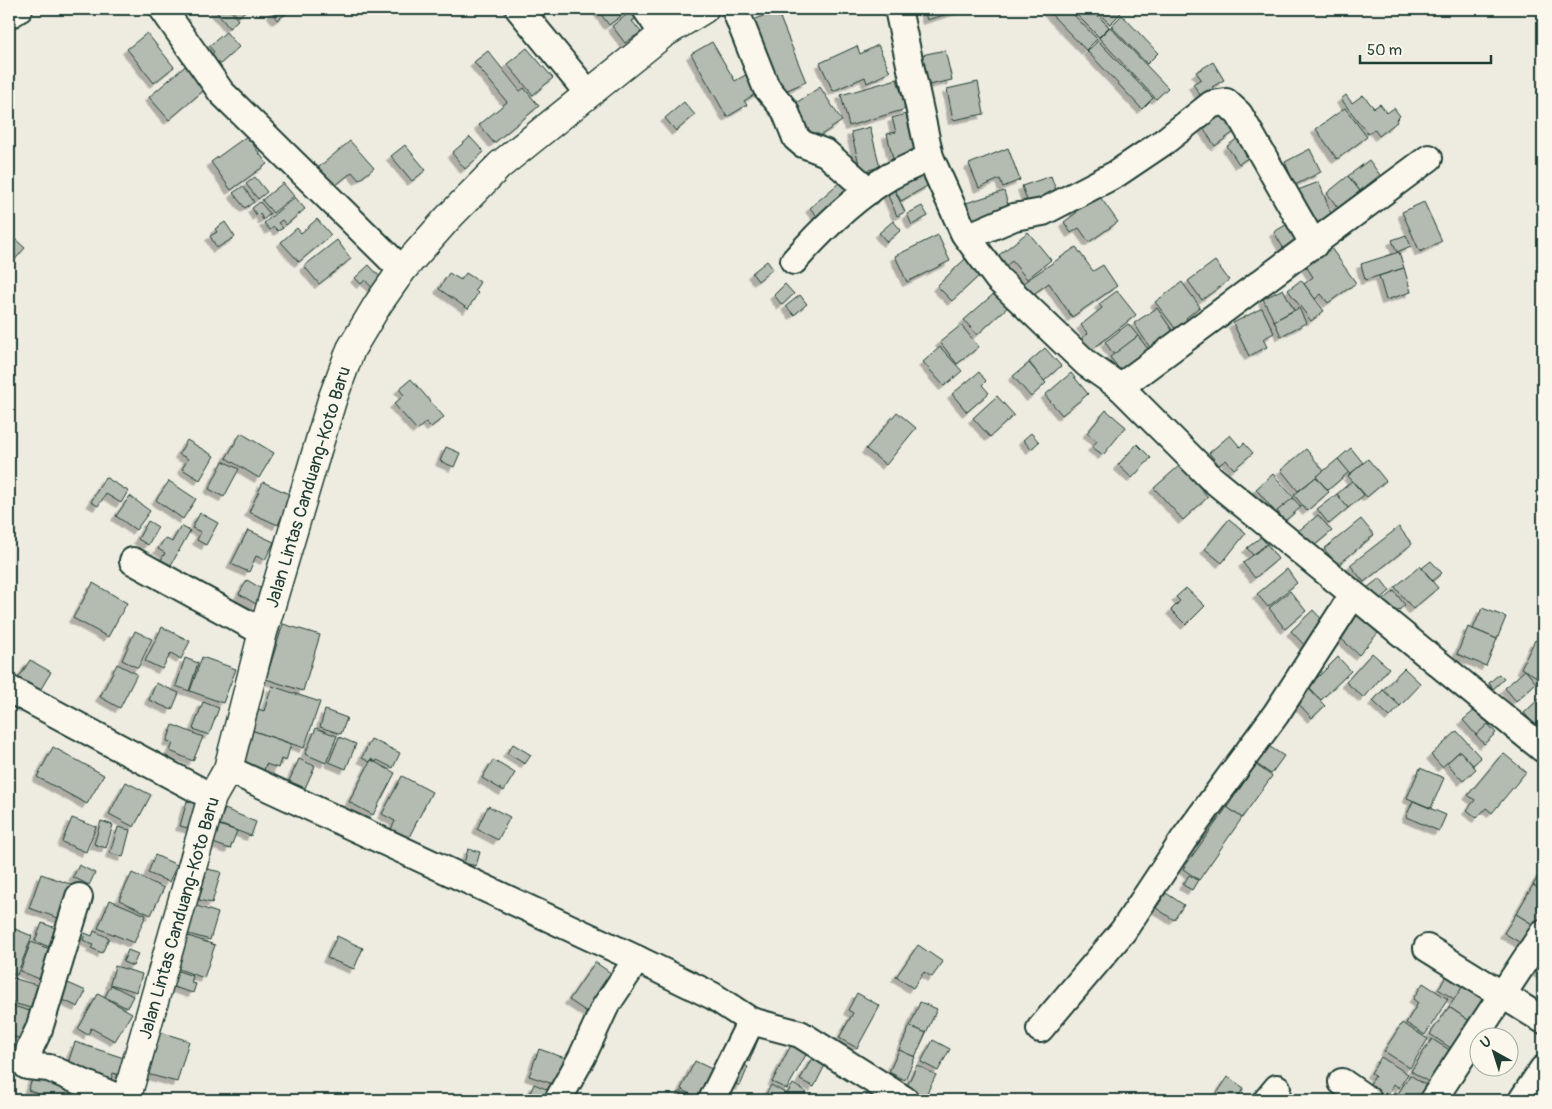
<svg xmlns="http://www.w3.org/2000/svg" width="1552" height="1109" font-family="Pangolin,sans-serif">
<defs>
<filter id="shadow"><feDropShadow dx="-4.5" dy="4.5" stdDeviation="0" flood-color="#0004"/></filter>
</defs>
<rect width="100%" height="100%" fill="#eeece1"/>
<filter id="ink" filterUnits="userSpaceOnUse"><feTurbulence type="fractalNoise" baseFrequency=".02" numOctaves="2"/><feDisplacementMap in="SourceGraphic" scale="10" xChannelSelector="R" yChannelSelector="G"/><feConvolveMatrix kernelMatrix="1 2 1 2 8 2 1 2 1" color-interpolation-filters="sRGB"/></filter>
<g filter="url(#ink)">
<!-- building -->
<g fill="#b4bbb0" stroke="#1f3d34" filter="url(#shadow)">
<path d="M214,9H229L238,20L229,28Z"/>
<path d="M231,9H248L238,17Z"/>
<path d="M274,9H292L277,20L271,11Z"/>
<path d="M597,9H630L609,25Z"/>
<path d="M634,9L640,15L632,21L641,32L625,43L612,26Z"/>
<path d="M924,9H959L960,10L927,20Z"/>
<path d="M1046,9H1068L1097,39L1086,50Z"/>
<path d="M1071,9H1091L1109,27L1099,37Z"/>
<path d="M1094,9H1117L1121,13L1110,24Z"/>
<path d="M777,10L806,82L778,94L749,22Z"/>
<path d="M1122,15L1158,53L1147,64L1111,26Z"/>
<path d="M1110,27L1168,88L1156,99L1099,38Z"/>
<path d="M226,32L239,47L218,66L209,56L214,52L209,46Z"/>
<path d="M147,33L174,67L154,83L127,49Z"/>
<path d="M1098,41L1153,98L1142,109L1087,51Z"/>
<path d="M712,42L735,81L749,73L760,91L744,101L747,105L727,117L691,54Z"/>
<path d="M878,45L890,72L867,83L865,77L833,91L820,63L857,46L860,54Z"/>
<path d="M527,48L553,78L533,95L507,64Z"/>
<path d="M945,50L952,80L929,85L922,55Z"/>
<path d="M488,51L520,91L524,88L539,106L494,143L479,125L507,102L474,62Z"/>
<path d="M190,62L210,85L169,120L149,97Z"/>
<path d="M1213,62L1224,80L1212,87L1215,91L1202,98L1193,84L1201,79L1196,72Z"/>
<path d="M897,79L906,109L849,126L841,95Z"/>
<path d="M978,82L984,114L953,120L947,89Z"/>
<path d="M820,87L842,121L815,139L793,105Z"/>
<path d="M1346,95L1352,103L1363,95L1374,108L1380,104L1387,113L1394,108L1400,116L1396,120L1397,122L1379,136L1374,129L1368,134L1341,99Z"/>
<path d="M684,102L695,115L676,131L665,118Z"/>
<path d="M1345,108L1367,137L1337,159L1316,129Z"/>
<path d="M1220,111L1238,129L1215,146L1201,125Z"/>
<path d="M906,114L917,162L899,158L893,159L887,134L896,132L892,118Z"/>
<path d="M870,127L880,167L861,172L851,132Z"/>
<path d="M1245,133L1252,155L1239,164L1227,146Z"/>
<path d="M247,136L267,164L231,190L211,162Z"/>
<path d="M470,137L484,152L465,169L452,153Z"/>
<path d="M350,141L374,168L359,180L352,172L330,190L314,171Z"/>
<path d="M405,145L426,170L412,181L391,156Z"/>
<path d="M1008,148L1020,180L1003,187L1000,179L979,188L969,164Z"/>
<path d="M1310,149L1321,172L1289,188L1284,178L1290,174L1285,162Z"/>
<path d="M1369,160L1380,175L1360,191L1348,176Z"/>
<path d="M919,167L929,185L901,201L891,183Z"/>
<path d="M1051,176L1059,199L1030,209L1022,186Z"/>
<path d="M1348,176L1360,191L1338,208L1327,193Z"/>
<path d="M255,177L267,192L258,199L246,184Z"/>
<path d="M840,182L853,197L823,223L810,208Z"/>
<path d="M1319,182L1335,224L1311,233L1295,191Z"/>
<path d="M283,183L294,196L273,213L262,200Z"/>
<path d="M243,186L254,202L245,208L233,193Z"/>
<path d="M893,187L905,212L897,216L886,191Z"/>
<path d="M1093,187L1118,222L1089,242L1079,228L1071,233L1064,222L1076,213L1069,204Z"/>
<path d="M1004,191L1011,215L969,227L963,204Z"/>
<path d="M295,197L305,209L286,225L282,220L278,223L283,228L278,231L274,227L270,230L264,223Z"/>
<path d="M260,202L270,214L263,220L260,213L257,216L252,208Z"/>
<path d="M1424,202L1442,241L1420,252L1402,212Z"/>
<path d="M922,206L928,216L912,225L907,214Z"/>
<path d="M317,219L331,235L299,262L281,242L297,228L301,233Z"/>
<path d="M1294,220L1308,243L1288,256L1274,232Z"/>
<path d="M893,221L901,230L887,242L879,233Z"/>
<path d="M225,222L235,237L217,248L210,236L217,232L215,229Z"/>
<path d="M1028,232L1051,260L1027,279L1012,261L1007,265L999,255Z"/>
<path d="M938,235L950,261L907,282L895,256Z"/>
<path d="M1406,235L1411,246L1397,252L1392,240Z"/>
<path d="M15,239L25,248L11,264L9,262V247Z"/>
<path d="M337,240L351,259L319,284L304,266Z"/>
<path d="M1076,247L1093,271L1103,265L1117,286L1072,317L1049,283L1029,297L1020,285Z"/>
<path d="M1331,248L1356,283L1328,303L1321,294L1315,299L1304,284L1313,277L1306,266Z"/>
<path d="M1399,252L1404,268L1365,280L1361,264Z"/>
<path d="M966,258L981,274L952,301L937,286Z"/>
<path d="M767,261L773,269L758,281L752,273Z"/>
<path d="M1215,261L1229,280L1202,300L1188,281Z"/>
<path d="M369,265L384,281L374,290L365,280L361,284L355,278Z"/>
<path d="M1404,268L1411,292L1386,300L1379,276Z"/>
<path d="M449,273L461,280L466,273L480,282L475,290L478,293L468,309L439,289Z"/>
<path d="M1301,280L1324,311L1311,321L1288,290Z"/>
<path d="M1182,282L1200,307L1186,318L1190,324L1178,332L1155,302Z"/>
<path d="M785,284L794,294L782,305L774,295Z"/>
<path d="M1283,289L1294,310L1274,321L1263,299Z"/>
<path d="M997,291L1010,305L977,335L964,320Z"/>
<path d="M1117,291L1136,315L1089,352L1079,340L1088,334L1081,325L1102,308L1099,304Z"/>
<path d="M800,295L807,304L794,315L786,306Z"/>
<path d="M1157,308L1178,339L1154,354L1134,323Z"/>
<path d="M1262,308L1274,333L1263,339L1267,347L1249,356L1233,323Z"/>
<path d="M1299,308L1306,323L1281,336L1274,321Z"/>
<path d="M1128,324L1138,336L1114,355L1105,342Z"/>
<path d="M961,325L979,347L957,364L940,342Z"/>
<path d="M1138,336L1151,353L1123,374L1110,357Z"/>
<path d="M940,347L962,371L944,386L923,362Z"/>
<path d="M1045,348L1061,366L1044,381L1029,362Z"/>
<path d="M1029,363L1046,383L1031,397L1013,376Z"/>
<path d="M979,372L986,381L982,385L989,393L967,412L952,394Z"/>
<path d="M1071,373L1088,394L1062,415L1045,395Z"/>
<path d="M411,379L444,417L431,427L426,422L417,430L394,404L404,395L399,389Z"/>
<path d="M997,396L1014,415L990,437L973,418Z"/>
<path d="M1106,410L1126,427L1103,455L1092,447L1097,441L1087,433Z"/>
<path d="M897,412L916,428L886,465L866,449Z"/>
<path d="M241,433L274,453L259,478L226,458Z"/>
<path d="M1031,433L1039,442L1031,449L1023,440Z"/>
<path d="M1230,435L1240,447L1244,443L1253,453L1234,469L1226,460L1219,465L1209,453Z"/>
<path d="M187,440L214,456L200,480L182,469L188,459L179,454Z"/>
<path d="M1137,444L1151,458L1132,478L1118,465Z"/>
<path d="M446,447L460,453L454,467L440,461Z"/>
<path d="M1351,448L1363,463L1350,474L1338,459Z"/>
<path d="M1306,449L1324,471L1298,491L1281,470Z"/>
<path d="M1338,459L1349,472L1328,490L1316,477Z"/>
<path d="M1368,459L1386,481L1367,497L1348,476Z"/>
<path d="M223,461L239,469L224,497L209,489Z"/>
<path d="M1180,465L1208,497L1183,520L1154,488Z"/>
<path d="M1273,474L1294,498L1276,513L1256,489Z"/>
<path d="M105,477L128,491L121,503L106,494L98,506L91,502Z"/>
<path d="M1316,477L1329,492L1307,511L1294,495Z"/>
<path d="M169,481L196,499L183,519L156,500Z"/>
<path d="M1352,481L1364,495L1348,508L1337,494Z"/>
<path d="M263,482L291,495L278,525L249,512Z"/>
<path d="M1337,494L1348,508L1329,524L1317,509Z"/>
<path d="M130,496L150,511L136,530L116,516Z"/>
<path d="M1293,498L1301,507L1285,521L1277,511Z"/>
<path d="M200,513L218,523L206,545L197,540L201,532L192,528Z"/>
<path d="M1318,515L1332,531L1310,549L1297,532Z"/>
<path d="M1229,519L1246,533L1222,563L1205,549Z"/>
<path d="M1361,519L1374,535L1338,565L1324,549Z"/>
<path d="M148,521L158,527L148,545L138,539Z"/>
<path d="M181,526L190,531L171,565L161,560L165,553L158,549L165,538L172,542Z"/>
<path d="M1399,527L1412,544L1364,582L1350,565Z"/>
<path d="M248,530L274,542L265,560L256,556L249,572L231,564Z"/>
<path d="M1261,537L1267,544L1253,555L1247,548Z"/>
<path d="M1267,544L1278,559L1255,578L1243,563Z"/>
<path d="M1431,561L1442,573L1433,581L1422,568Z"/>
<path d="M1420,566L1438,588L1413,609L1395,587Z"/>
<path d="M1287,569L1297,583L1268,607L1257,594Z"/>
<path d="M1380,578L1390,591L1374,605L1363,591Z"/>
<path d="M247,580L264,590L256,604L239,594Z"/>
<path d="M93,583L127,603L108,637L73,618Z"/>
<path d="M1186,588L1205,606L1186,625L1171,610L1180,601L1176,597Z"/>
<path d="M1290,591L1306,611L1285,629L1269,608Z"/>
<path d="M1394,591L1405,605L1389,618L1378,605Z"/>
<path d="M1482,608L1506,617L1497,639L1473,629Z"/>
<path d="M1313,610L1328,626L1306,647L1291,631Z"/>
<path d="M1354,612L1378,633L1359,655L1335,633Z"/>
<path d="M283,624L320,635L303,691L266,679Z"/>
<path d="M162,627L190,641L181,659L171,653L162,669L145,661Z"/>
<path d="M1468,627L1497,639L1486,666L1457,654Z"/>
<path d="M135,631L152,639L138,668L122,660Z"/>
<path d="M1535,640L1543,644V674L1541,679L1521,668Z"/>
<path d="M1372,653L1389,668L1364,698L1346,682Z"/>
<path d="M202,657L236,669L223,703L190,691Z"/>
<path d="M1338,657L1351,671L1321,700L1308,687Z"/>
<path d="M185,658L198,663L189,691L176,686Z"/>
<path d="M30,660L51,672L39,692L18,679Z"/>
<path d="M117,664L137,674L120,708L100,697Z"/>
<path d="M1404,668L1421,684L1400,706L1383,690Z"/>
<path d="M1525,670L1536,683L1516,701L1505,688Z"/>
<path d="M1499,674L1504,679L1493,689L1489,683Z"/>
<path d="M156,683L179,693L172,710L149,700Z"/>
<path d="M272,686L320,702L304,748L251,730L258,709L264,711Z"/>
<path d="M1306,686L1325,706L1312,718L1293,698Z"/>
<path d="M1383,690L1400,706L1390,717L1373,701Z"/>
<path d="M1543,695V728L1538,722L1535,725L1524,713Z"/>
<path d="M203,702L219,708L209,735L193,729Z"/>
<path d="M1481,705L1494,720L1476,735L1463,720Z"/>
<path d="M325,710L347,718L341,734L320,727Z"/>
<path d="M1488,724L1496,733L1484,744L1476,735Z"/>
<path d="M173,725L203,737L193,761L170,751L173,743L167,741Z"/>
<path d="M316,728L337,736L326,763L305,754Z"/>
<path d="M251,730L291,744L286,761L281,759L278,768L266,764L264,770L240,762Z"/>
<path d="M1457,731L1481,758L1473,765L1460,751L1442,767L1431,755Z"/>
<path d="M339,737L356,744L346,769L329,762Z"/>
<path d="M371,739L400,753L393,768L377,760L376,762L371,759L370,762L362,758Z"/>
<path d="M513,744L531,755L525,764L507,753Z"/>
<path d="M1267,745L1284,756L1271,774L1255,763Z"/>
<path d="M53,747L104,775L87,804L37,777Z"/>
<path d="M1460,751L1476,769L1463,781L1447,763Z"/>
<path d="M1503,753L1526,772L1492,813L1486,808L1477,818L1467,810L1475,800L1468,795Z"/>
<path d="M299,759L315,766L305,788L289,781Z"/>
<path d="M371,760L395,773L373,815L349,802Z"/>
<path d="M493,760L515,773L504,791L482,778Z"/>
<path d="M1256,765L1272,776L1242,818L1227,807Z"/>
<path d="M1420,768L1444,778L1431,808L1407,798Z"/>
<path d="M402,776L432,792L405,845L388,836L395,821L382,814Z"/>
<path d="M126,782L151,795L134,827L109,814Z"/>
<path d="M187,801L199,804L192,829L180,826Z"/>
<path d="M1413,801L1446,815L1439,831L1406,817Z"/>
<path d="M488,806L510,817L498,840L477,829Z"/>
<path d="M1227,807L1242,818L1199,880L1183,869Z"/>
<path d="M225,809L256,822L251,836L219,824Z"/>
<path d="M72,818L96,827L86,852L62,842Z"/>
<path d="M101,821L113,825L106,848L94,844Z"/>
<path d="M219,825L237,831L230,849L213,843Z"/>
<path d="M118,827L130,830L123,857L110,853Z"/>
<path d="M468,849L480,852L476,866L464,863Z"/>
<path d="M155,855L177,865L169,882L148,873Z"/>
<path d="M79,865L95,873L89,885L73,877Z"/>
<path d="M207,869L221,872L212,903L199,900Z"/>
<path d="M1543,869V891L1533,885Z"/>
<path d="M132,873L164,888L151,915L119,900Z"/>
<path d="M41,874L76,886L64,920L29,908Z"/>
<path d="M1189,875L1198,880L1192,890L1183,885Z"/>
<path d="M1533,885L1543,891V923L1540,929L1516,914Z"/>
<path d="M1166,893L1184,905L1174,920L1156,908Z"/>
<path d="M110,900L146,915L134,943L98,928Z"/>
<path d="M194,905L218,913L210,940L185,933Z"/>
<path d="M1516,914L1540,929L1529,948L1504,933Z"/>
<path d="M42,923L61,930L54,949L35,941Z"/>
<path d="M15,929L32,936L17,975L9,972V945Z"/>
<path d="M94,931L109,938L102,953L91,948L93,945L83,940L85,933L92,936Z"/>
<path d="M185,935L215,945L204,978L173,967Z"/>
<path d="M337,936L363,948L354,969L327,958Z"/>
<path d="M31,942L58,952L47,982L20,971Z"/>
<path d="M918,945L943,962L932,977L924,972L913,988L896,977Z"/>
<path d="M128,950L138,954L133,966L123,962Z"/>
<path d="M1543,953V975L1534,970Z"/>
<path d="M595,962L618,978L593,1016L569,1000Z"/>
<path d="M115,966L142,974L137,992L110,984Z"/>
<path d="M175,970L193,976L191,983L196,984L193,993L170,986Z"/>
<path d="M1450,971L1466,982L1454,999L1438,989Z"/>
<path d="M9,977L44,987L38,1010L9,1002Z"/>
<path d="M1469,977L1494,994L1474,1024L1449,1007Z"/>
<path d="M68,983L86,991L78,1007L61,999Z"/>
<path d="M1423,983L1448,999L1425,1035L1406,1023L1418,1003L1413,999Z"/>
<path d="M111,985L133,996L127,1008L105,997Z"/>
<path d="M857,993L880,1006L857,1048L839,1038L853,1013L848,1010Z"/>
<path d="M98,994L132,1013L115,1041L91,1028L88,1035L78,1029Z"/>
<path d="M920,1002L937,1009L926,1033L910,1026Z"/>
<path d="M9,1005L37,1013L28,1041L9,1035Z"/>
<path d="M1449,1007L1474,1024L1455,1051L1430,1034Z"/>
<path d="M1402,1023L1428,1039L1410,1068L1384,1051Z"/>
<path d="M910,1026L926,1033L915,1057L899,1050Z"/>
<path d="M750,1031L760,1035L749,1062L740,1058Z"/>
<path d="M160,1032L189,1041L177,1082L147,1074Z"/>
<path d="M1432,1039L1451,1051L1430,1083L1411,1071Z"/>
<path d="M933,1040L950,1049L938,1071L921,1062Z"/>
<path d="M75,1042L127,1059L122,1076L113,1073L109,1086L67,1066Z"/>
<path d="M791,1045L807,1053L787,1089L772,1082Z"/>
<path d="M539,1049L571,1060L562,1087L529,1076Z"/>
<path d="M899,1050L915,1057L905,1080L889,1072Z"/>
<path d="M813,1056L826,1063L814,1087L800,1080Z"/>
<path d="M1381,1057L1408,1074L1399,1088L1394,1084L1384,1100L1367,1089L1375,1076L1371,1073Z"/>
<path d="M695,1061L716,1071L701,1100L681,1089Z"/>
<path d="M739,1062L748,1067L740,1086L730,1081Z"/>
<path d="M917,1065L936,1075L925,1097L906,1088Z"/>
<path d="M36,1070L74,1086L68,1100H35L38,1094L28,1090Z"/>
<path d="M1410,1075L1432,1089L1425,1100H1394Z"/>
<path d="M1228,1077L1244,1088L1236,1100H1222L1215,1096Z"/>
<path d="M534,1084L554,1092L550,1100H527Z"/>
<path d="M793,1084L806,1092L801,1100H763L771,1085L787,1094Z"/>
<path d="M680,1091L698,1100H675Z"/>
<path d="M869,1091L885,1100H864Z"/>
</g>
<g fill="none" stroke-linecap="round" stroke-linejoin="round">
<defs>
<g id="minor">
<path d="M163,9L221,92L402,270"/>
<path d="M519,9L588,93"/>
<path d="M646,9L663,34"/>
<path d="M735,9L766,87L785,110L796,138L803,144L826,153L869,191"/>
<path d="M898,9L930,157L964,233L998,279L1087,364L1120,387L1211,478L1543,749"/>
<path d="M9,15L19,9"/>
<path d="M967,237L1014,217L1043,212L1116,174L1165,141L1212,104L1226,102L1239,114L1314,245"/>
<path d="M794,261C822,229 852,199 889,177C902,170 917,164 930,157"/>
<path d="M1120,387L1429,158"/>
<path d="M133,561L263,632"/>
<path d="M9,689L212,797"/>
<path d="M228,769L637,959L713,996L751,1021L800,1034L905,1100"/>
<path d="M79,897L39,1029L30,1048L27,1066L49,1068L123,1100"/>
<path d="M1427,948L1543,1020"/>
<path d="M1040,1029L1123,931L1184,839L1276,714L1353,595"/>
<path d="M1342,1082L1368,1100"/>
<path d="M558,1100L582,1057L605,1007L637,959"/>
<path d="M712,1100L751,1021"/>
<path d="M1267,1100L1277,1088"/>
<path d="M1433,1100L1543,933"/>
<path d="M1522,1100L1543,1069"/>
</g>
<path id="major" d="M126,1100L212,797L228,769L263,632L332,400L351,349L378,304L402,270L447,219L500,165L663,34L704,9"/>
</defs>
<!-- minor casing -->
<use href="#minor" stroke="#1f3d34" stroke-width="30"/>
<!-- major casing -->
<use href="#major" stroke="#1f3d34" stroke-width="31"/>
<!-- minor -->
<use href="#minor" stroke="#fbf7ec" stroke-width="26"/>
<!-- major -->
<use href="#major" stroke="#fbf7ec" stroke-width="28"/>
</g>
</g>
<g text-anchor="middle" stroke-width="4.5" stroke-linejoin="round" paint-order="stroke">
<!-- street labels -->
<g font-size="18" fill="#1f3d34" stroke="#fbf7ec">
<text transform="translate(308 487) rotate(-73)" y="6">Jalan Lintas Canduang-Koto Baru</text>
<text transform="translate(179 918) rotate(-74)" y="6">Jalan Lintas Canduang-Koto Baru</text>
</g>
</g>
<!-- margin -->
<rect width="1552" height="1109" fill="none" stroke="#fbf7ec" stroke-width="30"/>
<rect x="15" y="15" width="1522" height="1079" fill="none" stroke="#1f3d34" stroke-width="2" filter="url(#ink)"/>
<!-- north arrow -->
<g transform="translate(1494 1052) rotate(321)"><circle r="24" fill="#fbf7ec" stroke="#a3ada2"/>
<path d="M0-4L9 19L0 12L-9 19Z" fill="#1f3d34"/>
<text y="-8" font-size="14" font-weight="bold" text-anchor="middle" fill="#1f3d34">U</text>
</g>
<!-- scale -->
<path d="M1360 55v8h131v-8" fill="none" stroke="#1f3d34" stroke-width="2.5"/>
<text x="1367" y="55" font-size="15" fill="#1f3d34" stroke="#fbf7ec" stroke-width="4" paint-order="stroke">50 m</text>
</svg>
